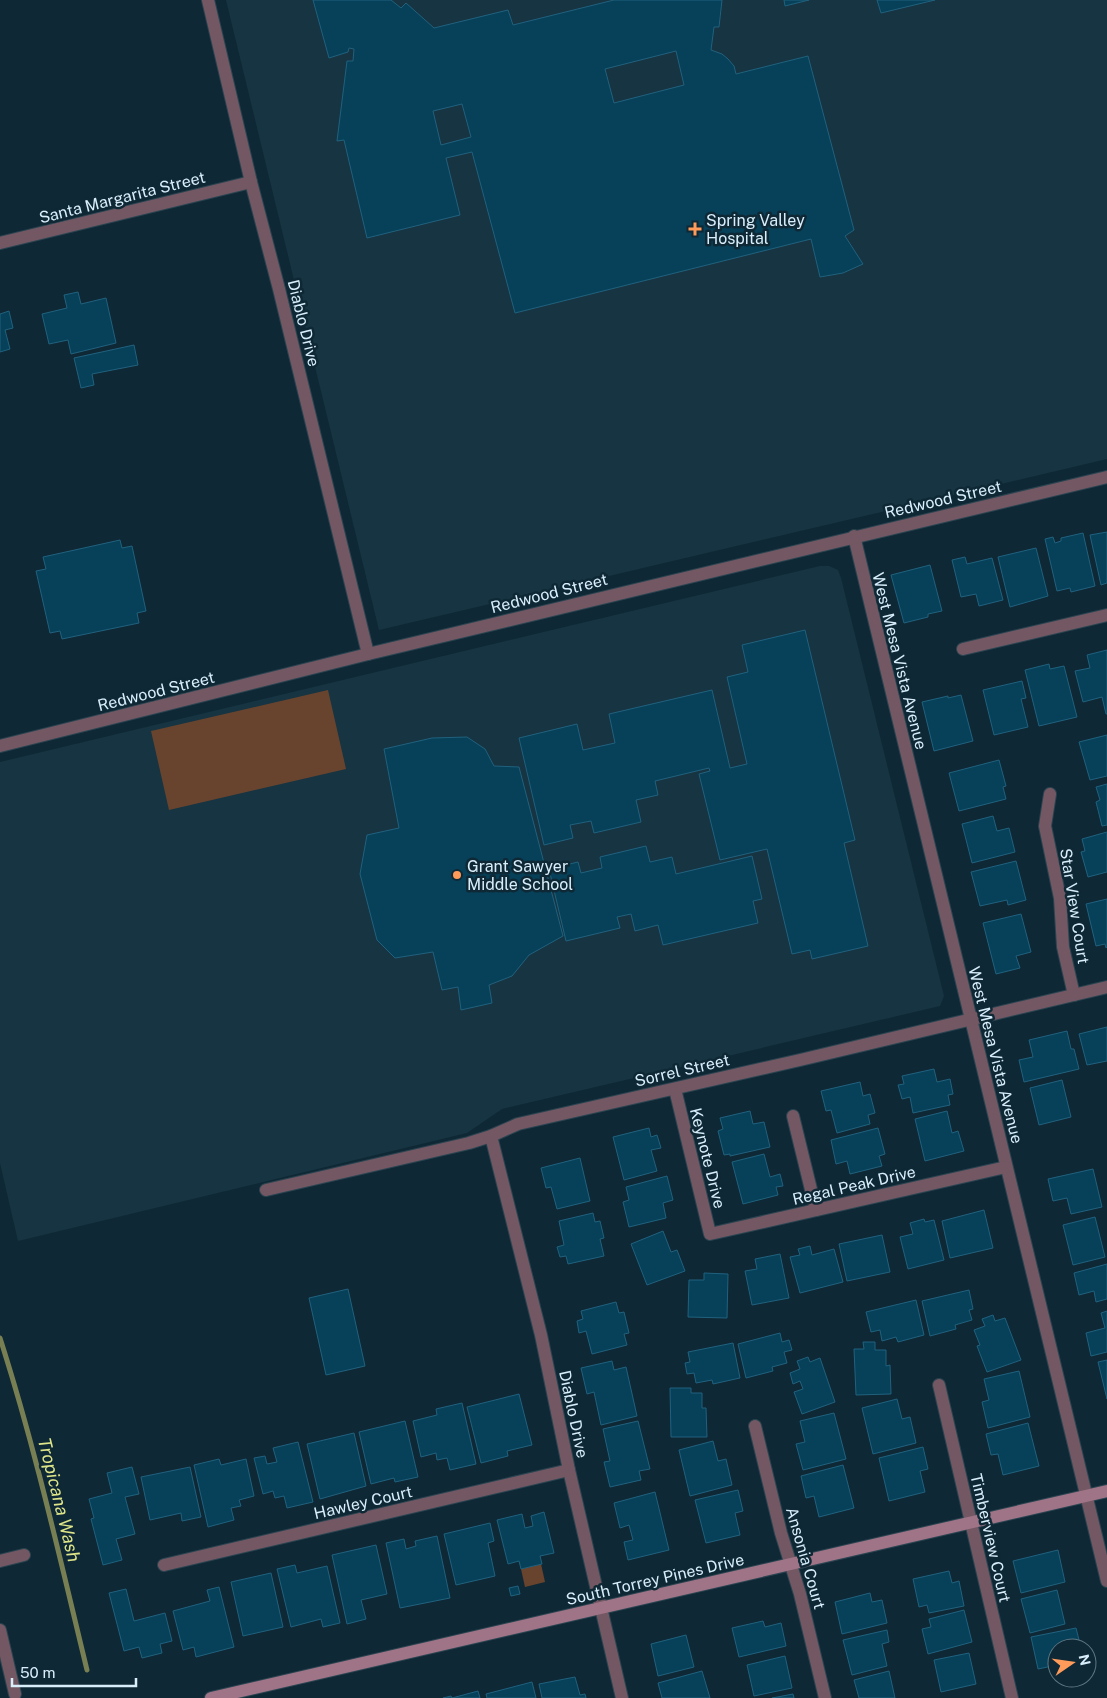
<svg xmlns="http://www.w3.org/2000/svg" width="1107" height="1698" font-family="'Public Sans',sans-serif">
<rect width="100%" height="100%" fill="#0f2835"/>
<!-- built -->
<g fill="#173442">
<path d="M226,0H1107V459L379,630Z"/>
<path d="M820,566H829L838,570L841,578L944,996L940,1006L502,1109L467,1133L18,1241L0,1163V762Z"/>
</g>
<!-- green -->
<g fill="#68442e">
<path d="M328,690L346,769L169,810L151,731Z"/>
<path d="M541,1564L545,1582L525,1587L521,1569Z"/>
</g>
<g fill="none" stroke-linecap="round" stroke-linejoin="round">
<!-- stream -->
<path stroke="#777f53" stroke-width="5" d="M0,1338C35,1447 60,1559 87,1670"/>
</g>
<!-- building -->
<g fill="#064159" stroke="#21617e" fill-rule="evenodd">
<path d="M313,0H391L401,8L406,3L434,28L508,10L513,25L614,0H722L719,27H714L711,50L722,54L728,59L734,66L736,74L808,56L854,230L845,236L863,264L843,273L820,277L811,239L515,313L472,152L446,158L460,215L367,238L344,140L337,141L347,61H353L354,49L349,48L348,52L329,58ZM676,51L684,85L614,103L605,69ZM462,104L471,137L441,145L433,111Z"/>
<path d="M784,0H809L785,6Z"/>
<path d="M877,0H935L881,13Z"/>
<path d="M78,292L81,304L106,298L116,343L71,354L68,340L49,344L42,314L67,308L64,295Z"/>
<path d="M9,311L13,328L5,330L10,349L0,352V314Z"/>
<path d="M134,345L138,365L92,374L94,385L81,388L74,358Z"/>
<path d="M1107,532V583L1101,585L1090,535Z"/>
<path d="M1083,533L1095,586L1071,592L1070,588L1057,591L1045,539L1053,537L1055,543L1061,541V538Z"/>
<path d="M120,540L122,548L132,546L146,611L137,613L139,623L62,639L60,631L50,633L36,571L46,569L43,557Z"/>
<path d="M1036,548L1048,596L1010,607L998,557Z"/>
<path d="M965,557L967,564L992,558L1003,600L979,606L976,594L961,597L952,560Z"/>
<path d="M930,565L942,611L928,614V617L904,623L891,575Z"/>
<path d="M805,630L855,840L844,843L868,946L812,959L810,950L792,954L767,849L720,860L699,774L710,771L709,768L655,781L658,795L636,800L641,822L594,833L591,821L570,825L573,838L544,845L519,738L577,724L583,750L615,743L609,714L712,690L730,768L747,764L727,677L748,672L742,645Z"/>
<path d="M1107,650V714H1106L1102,697L1083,702L1075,671L1090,668L1087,655Z"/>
<path d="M1049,664L1050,669L1064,666L1077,717L1039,726L1025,670Z"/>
<path d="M1022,681L1026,698L1021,699L1028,727L994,735L983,690Z"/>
<path d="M961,695L973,741L934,751L922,702L948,696V698Z"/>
<path d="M1107,735V776L1090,780L1079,742Z"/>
<path d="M467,737L485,749L494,766L519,767L563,936L529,955L512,976L489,985L492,1003L461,1010L458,987L442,990L433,952L395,958L377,940L360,874L367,835L399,828L384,749L432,738Z"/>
<path d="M999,760L1006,786L1003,787L1006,799L959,811L949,773Z"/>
<path d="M1107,784V825L1102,826L1096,802L1100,800L1096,787Z"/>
<path d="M993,816L997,831L1009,828L1015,852L972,863L962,824Z"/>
<path d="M1107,832V872L1088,877L1081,852L1085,851L1082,839Z"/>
<path d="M646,846L650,862L672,857L676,874L752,856L762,899L753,901L758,923L663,945L658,925L635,931L631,914L617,917L620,928L566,941L549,869L578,862L581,873L602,868L600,857Z"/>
<path d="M1016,861L1026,900L1008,905L1007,900L980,906L971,872Z"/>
<path d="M1107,899V947L1106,948L1105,944L1096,946L1086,904Z"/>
<path d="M1021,914L1031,952L1016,956L1020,968L996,974L983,923Z"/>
<path d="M1107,1027V1061L1087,1065L1079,1034Z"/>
<path d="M1067,1031L1071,1049H1074L1079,1069L1024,1082L1019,1060L1033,1057L1029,1040Z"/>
<path d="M934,1069L937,1082L950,1079L953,1094L948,1095L950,1105L913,1113L910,1097L902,1099L898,1085L904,1084L902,1076Z"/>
<path d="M1062,1080L1071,1117L1039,1125L1030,1088Z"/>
<path d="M860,1082L863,1096L870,1094L875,1113L868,1115L870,1124L837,1133L831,1110L826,1111L821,1091Z"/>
<path d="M750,1111L753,1124L764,1122L770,1147L730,1156V1154L724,1155L718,1131L723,1129L720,1118Z"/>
<path d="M947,1111L952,1133L958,1131L964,1151L925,1161L915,1119Z"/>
<path d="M649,1128L651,1137L657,1135L661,1148L651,1150L657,1171L624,1180L613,1137Z"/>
<path d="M878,1128L885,1154L879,1156L882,1166L850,1174L847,1161L836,1164L831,1140Z"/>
<path d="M764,1154L770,1177L780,1174L783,1186L776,1187L778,1195L743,1204L732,1162Z"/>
<path d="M580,1158L590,1201L557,1209L551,1187L546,1188L541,1168Z"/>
<path d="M1093,1169L1102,1207L1071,1214L1067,1198L1053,1201L1048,1179Z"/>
<path d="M667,1176L673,1200L663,1203L666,1218L629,1227L623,1202L629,1200L626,1187Z"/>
<path d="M984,1210L993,1248L950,1258L942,1221Z"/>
<path d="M593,1213L595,1222L600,1221L604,1238L600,1239L604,1256L568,1264L566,1256L560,1257L557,1247L564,1245L559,1221Z"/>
<path d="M1095,1217L1105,1257L1073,1265L1063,1225Z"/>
<path d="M924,1219L925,1222L934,1220L944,1260L908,1269L900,1237L913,1234L910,1223Z"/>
<path d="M663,1231L671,1252L677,1250L685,1271L647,1285L631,1244Z"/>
<path d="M882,1235L890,1272L847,1281L839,1244Z"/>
<path d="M810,1246L812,1255L834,1249L843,1282L800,1293L790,1257L800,1255L798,1249Z"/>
<path d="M780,1254L789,1298L752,1305L745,1271L757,1269L755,1259Z"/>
<path d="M1107,1264V1299L1096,1302L1094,1291L1079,1295L1074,1273Z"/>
<path d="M704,1273L728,1274L727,1318L688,1317L689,1280H704Z"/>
<path d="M348,1289L365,1366L326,1375L309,1298Z"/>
<path d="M969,1290L973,1309L969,1310L972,1320L955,1325L956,1329L930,1336L922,1301Z"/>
<path d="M916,1300L924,1335L898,1342L896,1337L882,1341L880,1330L871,1332L866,1312Z"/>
<path d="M616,1302L619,1313L624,1312L629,1333L624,1334L627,1345L592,1354L586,1331L579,1333L577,1321L583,1319L581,1311Z"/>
<path d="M1107,1311V1352L1091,1356L1086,1333L1105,1328L1101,1313Z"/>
<path d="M993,1315L995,1321L1005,1318L1021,1360L987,1372L977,1346L980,1345L974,1330L985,1326L982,1319Z"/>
<path d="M780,1333L782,1342L789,1340L792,1350L784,1352L787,1363L772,1367L773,1371L746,1378L738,1344Z"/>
<path d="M863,1342H875V1350H886V1366L890,1365L891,1394L856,1395L854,1349H864Z"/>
<path d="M733,1343L740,1378L713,1384L712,1380L696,1383L694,1373L687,1374L685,1363L690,1362L688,1352Z"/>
<path d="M808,1357L810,1362L820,1358L835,1402L802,1414L794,1392L803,1389L800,1381L793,1384L790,1373L800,1369L797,1361Z"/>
<path d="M1107,1360V1399L1098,1362Z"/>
<path d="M612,1361L614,1370L626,1367L637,1416L601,1425L594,1392L587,1394L581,1368Z"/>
<path d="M1019,1371L1030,1417L988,1428L982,1402L989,1400L984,1379Z"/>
<path d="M670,1388H691V1393H702V1408H706L707,1437H671Z"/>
<path d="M519,1394L532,1445L507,1451L508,1456L481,1463L467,1407Z"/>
<path d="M897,1399L902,1419L910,1417L916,1443L873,1454L862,1408Z"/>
<path d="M462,1403L476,1464L450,1470L447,1458L437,1460L436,1453L421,1457L413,1421L437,1415L436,1409Z"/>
<path d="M834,1413L846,1459L803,1470L796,1444L805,1442L800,1421Z"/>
<path d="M405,1421L418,1477L395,1482L394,1478L371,1484L359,1432Z"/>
<path d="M638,1421L650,1469L639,1471L641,1480L610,1487L604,1462L610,1461L603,1429Z"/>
<path d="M1028,1423L1039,1466L1003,1475L998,1454L991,1455L986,1434Z"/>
<path d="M354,1433L366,1486L320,1499L307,1444Z"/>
<path d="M713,1441L718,1461L726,1459L732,1485L690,1496L679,1450Z"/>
<path d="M298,1442L313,1502L287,1508L284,1496L275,1498L273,1491L263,1494L254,1458L265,1456L267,1464L277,1462L273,1448Z"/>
<path d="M923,1447L928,1469L920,1471L925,1492L889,1501L879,1458Z"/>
<path d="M219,1459L221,1465L246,1459L254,1496L239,1500L241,1506L231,1508L234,1520L208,1527L194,1465Z"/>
<path d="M843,1465L854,1508L819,1517L814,1496L806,1498L801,1476Z"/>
<path d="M132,1467L139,1494L125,1497L135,1534L116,1539L122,1560L103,1565L91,1519L94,1518L89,1499L112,1493L107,1473Z"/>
<path d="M190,1467L201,1517L182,1521L181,1513L150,1520L141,1477Z"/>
<path d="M738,1490L743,1511L735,1513L740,1535L706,1543L695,1500Z"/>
<path d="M655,1492L669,1550L628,1560L624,1542L633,1540L629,1525L620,1528L614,1503Z"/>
<path d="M544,1512L554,1553L540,1556L542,1564L521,1569L519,1561L508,1564L497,1520L522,1514L525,1528L533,1526L531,1516Z"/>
<path d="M490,1523L494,1541L488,1543L495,1576L456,1585L444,1534Z"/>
<path d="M437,1536L450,1598L400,1608L386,1543L404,1539L406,1549L416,1546L415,1541Z"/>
<path d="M376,1545L387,1594L361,1600L366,1619L347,1624L332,1555Z"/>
<path d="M1058,1550L1065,1582L1021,1593L1013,1561Z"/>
<path d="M295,1565L297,1573L327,1566L340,1623L323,1627L321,1619L291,1627L277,1569Z"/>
<path d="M949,1571L952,1583L959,1581L964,1606L929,1613L927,1605L919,1607L913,1579Z"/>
<path d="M271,1573L283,1627L243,1636L231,1582Z"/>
<path d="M518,1586L520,1594L511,1596L509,1588Z"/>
<path d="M219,1587L234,1647L196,1657L194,1647L183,1650L173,1611L210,1601L207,1590Z"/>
<path d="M126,1589L134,1621L165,1613L172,1641L160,1644L162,1653L142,1658L139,1647L124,1651L109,1593Z"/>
<path d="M1057,1590L1065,1624L1030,1633L1021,1599Z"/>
<path d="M870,1593L872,1602L882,1600L887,1623L842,1634L835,1602Z"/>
<path d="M964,1610L972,1642L928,1654L922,1629L931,1627L929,1619Z"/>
<path d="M763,1621L765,1627L781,1623L786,1646L739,1657L732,1628Z"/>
<path d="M1076,1628L1081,1648H1057V1665L1038,1669L1031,1637Z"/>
<path d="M887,1630L889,1642L882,1644L887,1666L852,1675L843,1640Z"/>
<path d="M686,1635L694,1667L658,1676L651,1644Z"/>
<path d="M969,1653L976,1684L941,1692L934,1660Z"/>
<path d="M785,1656L792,1688L754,1696L747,1665Z"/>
<path d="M702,1671L710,1698H662L658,1683Z"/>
<path d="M889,1671L895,1698H859L854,1680Z"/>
<path d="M575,1677L580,1695L585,1694L586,1698H542L539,1684Z"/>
<path d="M532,1682L536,1698H487L486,1694Z"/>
<path d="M478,1691L480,1698H443L451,1696L452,1698Z"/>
<path d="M793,1694L794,1698H772Z"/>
</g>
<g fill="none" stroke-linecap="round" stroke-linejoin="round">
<defs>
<g id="minor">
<path d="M208,0L251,182L279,289L368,654"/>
<path d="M0,243L251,182"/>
<path d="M854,536L1107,1581"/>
<path d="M963,649L1107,615"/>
<path d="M1050,794L1045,826L1060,898L1063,947L1074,995"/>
<path d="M675,1089L710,1234L1006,1167"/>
<path d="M793,1116L816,1210"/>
<path d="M491,1136L541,1335L569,1470L622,1698"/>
<path d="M266,1190L469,1143L491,1136L518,1124L800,1060L1107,987"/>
<path d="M939,1385L1012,1698"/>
<path d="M755,1426L781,1533L800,1594L825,1698"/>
<path d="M0,1561L24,1555"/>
<path d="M164,1565L569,1470"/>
<path d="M0,1630L15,1694"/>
</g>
<path id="tertiary" d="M0,746L368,654L1107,477"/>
<path id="secondary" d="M211,1698L1107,1491"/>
</defs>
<!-- minor casing -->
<use href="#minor" stroke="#2b4451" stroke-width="14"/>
<!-- tertiary casing -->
<use href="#tertiary" stroke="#2b4451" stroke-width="14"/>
<!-- secondary casing -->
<use href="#secondary" stroke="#2b4451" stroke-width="14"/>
<!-- minor -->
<use href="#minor" stroke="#735863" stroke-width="12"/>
<!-- tertiary -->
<use href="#tertiary" stroke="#735863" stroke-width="12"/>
<!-- secondary -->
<use href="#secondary" stroke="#9f7486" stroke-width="12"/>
</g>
<!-- markers -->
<g fill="#ff9b5a" stroke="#0f2835" stroke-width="2">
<path d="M692.5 221.5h5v5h5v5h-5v5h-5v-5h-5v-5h5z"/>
<circle cx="457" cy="875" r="5"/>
</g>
<g text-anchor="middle" stroke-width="5" stroke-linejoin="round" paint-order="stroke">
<!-- street labels -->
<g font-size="16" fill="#d8eefb" stroke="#0f2835">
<text transform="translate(122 197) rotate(-14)" y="6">Santa Margarita Street</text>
<text transform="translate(304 323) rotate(76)" y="6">Diablo Drive</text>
<text transform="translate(943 499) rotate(-13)" y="6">Redwood Street</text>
<text transform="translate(549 593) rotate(-14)" y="6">Redwood Street</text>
<text transform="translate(900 661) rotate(76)" y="6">West Mesa Vista Avenue</text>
<text transform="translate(156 691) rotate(-14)" y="6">Redwood Street</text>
<text transform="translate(1075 906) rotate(81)" y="6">Star View Court</text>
<text transform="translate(996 1055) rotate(76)" y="6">West Mesa Vista Avenue</text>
<text transform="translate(682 1070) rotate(-13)" y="6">Sorrel Street</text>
<text transform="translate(708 1158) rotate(76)" y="6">Keynote Drive</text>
<text transform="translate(854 1185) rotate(-13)" y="6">Regal Peak Drive</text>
<text transform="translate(574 1414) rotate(78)" y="6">Diablo Drive</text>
<text transform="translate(363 1502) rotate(-13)" y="6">Hawley Court</text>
<text transform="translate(991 1538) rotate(77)" y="6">Timberview Court</text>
<text transform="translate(806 1558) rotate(74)" y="6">Ansonia Court</text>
<text transform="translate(655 1579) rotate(-13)" y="6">South Torrey Pines Drive</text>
</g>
<!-- poi labels -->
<g font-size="16" fill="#d8eefb" stroke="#0f2835" text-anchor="start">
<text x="706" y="226">Spring Valley<tspan x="706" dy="18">Hospital</tspan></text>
<text x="467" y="872">Grant Sawyer<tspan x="467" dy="18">Middle School</tspan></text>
</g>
<!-- water labels -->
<g font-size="18" font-style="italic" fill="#dee589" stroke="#0f2835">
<text transform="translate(59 1500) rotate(76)" y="6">Tropicana Wash</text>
</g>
</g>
<!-- north arrow -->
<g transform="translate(1072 1663) rotate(77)"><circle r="24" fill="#0f2835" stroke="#5f7784"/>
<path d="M0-4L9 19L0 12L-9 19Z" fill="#ff9b5a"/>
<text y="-8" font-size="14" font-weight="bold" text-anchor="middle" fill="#d8eefb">N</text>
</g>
<!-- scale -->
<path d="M12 1678v8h124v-8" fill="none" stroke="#d8eefb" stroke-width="2.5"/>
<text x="20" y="1678" font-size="15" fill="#d8eefb" stroke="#0f2835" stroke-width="4" paint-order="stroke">50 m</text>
</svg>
